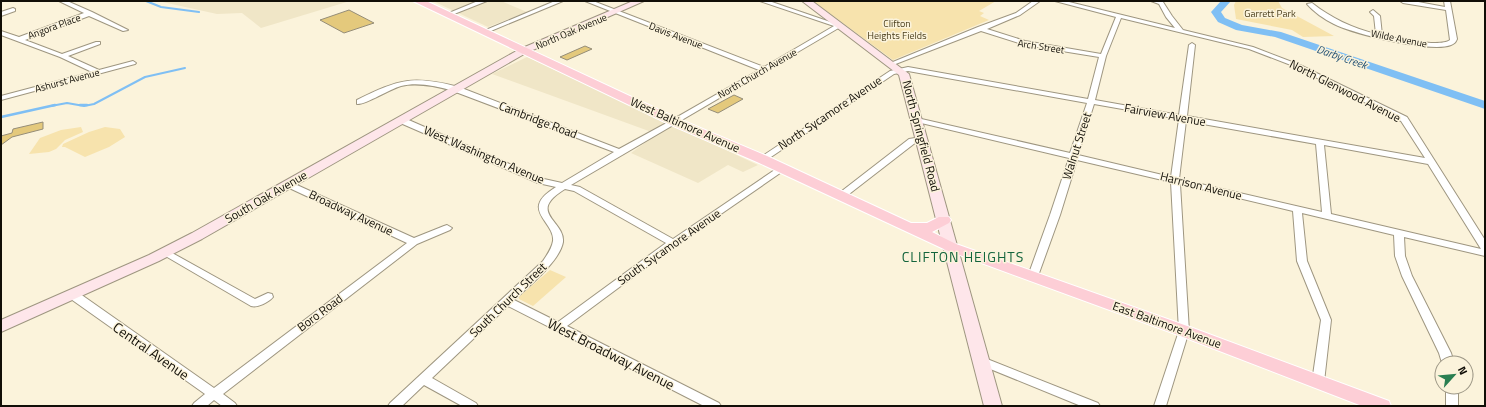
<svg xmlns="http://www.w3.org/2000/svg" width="1486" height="407" font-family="'Titillium Web',sans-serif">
<rect width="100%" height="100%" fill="#fbf3db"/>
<!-- built -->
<g fill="#f0e6c7">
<path d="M158,1H350L261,28L242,13L217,14Z"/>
<path d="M433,1H501L527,12L488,27Z"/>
<path d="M527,57L758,165L743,172L728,165L698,183L631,153L657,134L492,74Z"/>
</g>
<!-- green -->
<g fill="#f7e3ad">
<path d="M813,1H996L979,11L984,13L980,16L989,20L893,60Z"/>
<path d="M1236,1H1278L1282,8L1334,36L1303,37L1292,30L1236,19L1234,5Z"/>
<path d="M81,127L83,132L65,140L56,149L49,152L29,154L40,138L61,130Z"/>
<path d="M105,127L120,129L125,137L109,147L85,157L65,147H62L63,144L89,132Z"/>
<path d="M550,270L566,277L533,306L519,299V297Z"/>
</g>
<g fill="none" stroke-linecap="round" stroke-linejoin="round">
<!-- stream-far1 -->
<g stroke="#7fbff4" stroke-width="2">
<path d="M146,1L161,7L199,12"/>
<path d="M51,106L67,103L84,106L94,104L145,77L185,68"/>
</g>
<!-- stream -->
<g stroke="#7fbff4" stroke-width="2.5">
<path d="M80,105H87"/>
<path d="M1,117L55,105"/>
</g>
<!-- river -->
<path fill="#7fbff4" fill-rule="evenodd" d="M1221,1H1231L1221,12L1225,18L1242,25L1281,32L1485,101V109L1275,37L1236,30L1218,22L1211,12Z"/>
</g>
<!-- building -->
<g fill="#e4c97c" stroke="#958d78">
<path d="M349,10L374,23L344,33L320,20Z"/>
<path d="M585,46L592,49L567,60L560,57Z"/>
<path d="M734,95L743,99L718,113L708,109Z"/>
<path d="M43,122V129L12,137L1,145V136L12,133L13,129Z"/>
</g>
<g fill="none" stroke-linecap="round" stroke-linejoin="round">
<defs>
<g id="minor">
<path d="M59,1H67L92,12L128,30L123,31L89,16L25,40L62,54L96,42H100V44L68,56L99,70L133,61L136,63L135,64L1,100V96L92,72L60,57L1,35V31L19,37L84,13Z"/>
<path d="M478,1H487L449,16L444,15Z"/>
<path d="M555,1H563L486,33L481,32Z"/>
<path d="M585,1H593L764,67L834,26L760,1H769L842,26L571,185L580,187L673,239L779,167H785L786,169L676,245L567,326L719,403L721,406H704L508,306L432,378L476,403L478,406H462L424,385L402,406H388L390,403L543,261C547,255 552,248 553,241C555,221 518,210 556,187L538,183L398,122L397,120L398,118H404L544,179L562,183L614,152L453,91C436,86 418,82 401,86C390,89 365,105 357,104V100C399,79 413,75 459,87L619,149L672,120L759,70ZM565,189L574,191L666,243L558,322L514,300C528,287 560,261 563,242C565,220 526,213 565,189Z"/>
<path d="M1033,1H1040L1020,15L987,29L1025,41L1101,54L1116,17L1055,1H1065L1175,28L1166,17L1159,4L1151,1L1163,2L1172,16L1183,30L1253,47L1300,65L1407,117L1485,240V256L1404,237L1405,256L1412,276L1451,353L1454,363H1442L1439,353L1402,276L1395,256L1394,235L1302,213L1307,261L1331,320L1324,382L1322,385L1318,387L1314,385L1312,382L1321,320L1297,261L1293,211L1180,184L1189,331L1166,406H1154L1179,331L1171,182L1077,160L1060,215L1038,276L1037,278H1029L1028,276L1050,215L1069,158L917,122L913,120L917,118L1070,153L1087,103L908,71L894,74L765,161H759L758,159L890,71L908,67L1088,99L1099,57L1025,45L981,31L893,65H889L888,64L978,27L1016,13ZM1121,18L1249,49L1296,67L1401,121L1425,158L1187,116L1195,45L1192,43L1189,45L1179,115L1095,100L1106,56ZM1094,104L1179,119L1171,177L1078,155ZM1186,121L1316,144L1322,212L1179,179ZM1324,145L1428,164L1481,249L1331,214Z"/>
<path d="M1400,1H1413L1445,7L1444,1H1450L1457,39C1456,42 1454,44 1451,45C1431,53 1354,34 1334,24C1324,19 1314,12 1307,4L1312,3C1331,18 1352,28 1376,34L1374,16L1370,12L1373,10L1380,16L1382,35C1396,38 1439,48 1450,40L1446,10L1403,3Z"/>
<path d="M13,8L15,9V11L1,16V12Z"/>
<path d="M921,137H924L925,139L924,141L915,143L844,198H838L837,196L838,194L909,139Z"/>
<path d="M288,181L414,238L444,226L447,225L452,228L450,230L417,244L223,394L235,403L237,406H222L214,400L207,406H192L194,403L205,394L68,297L67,294L68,291H76L214,388L407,243L285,186L284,184L285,182Z"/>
<path d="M165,249L255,299L268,293L272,294L273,297C269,302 258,308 251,306L162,254L160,252Z"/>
<path d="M982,357L1098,403L1100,406H1081L978,364L976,361L978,358Z"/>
<rect x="1446" y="387" width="12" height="19"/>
</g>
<g id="secondary">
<path d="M633,1H644L526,53L202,239L159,261L1,332V320L149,255L192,233L520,49Z"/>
<path d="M802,1H812L909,74L1002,406H984L899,75Z"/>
</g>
<path id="primary" d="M413,1H426L679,119L767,156L911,223H927L939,217H949L951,220L949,223L932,232L956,244L1190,327L1389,401L1391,406H1362L1178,335L946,250L757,162L671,125Z"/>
</defs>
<!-- minor casing -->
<use href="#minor" stroke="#9e9680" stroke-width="2"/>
<!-- secondary casing -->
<use href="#secondary" stroke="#9e9680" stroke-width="2"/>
<!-- primary casing -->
<use href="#primary" stroke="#fff" stroke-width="2"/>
<!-- minor -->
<use href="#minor" fill="#fff" fill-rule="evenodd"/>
<!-- secondary -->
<use href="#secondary" fill="#fee6ea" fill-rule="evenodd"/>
<!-- primary -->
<use href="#primary" fill="#fdced6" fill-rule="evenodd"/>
</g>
<g text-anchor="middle" stroke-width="3" stroke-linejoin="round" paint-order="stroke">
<!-- far-park labels -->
<g font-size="10" fill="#4a3e1c" stroke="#fbf3db">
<text x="1270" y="17">Garrett Park</text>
<text x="897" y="27">Clifton<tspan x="897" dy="12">Heights Fields</tspan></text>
</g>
<!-- far-street labels -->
<g font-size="10" fill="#110e07" stroke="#fbf3db">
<text transform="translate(54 26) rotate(-20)" y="4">Angora Place</text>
<text transform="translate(571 31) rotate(-23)" y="4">North Oak Avenue</text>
<text transform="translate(676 35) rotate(21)" y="4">Davis Avenue</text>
<text transform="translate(1399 38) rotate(11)" y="4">Wilde Avenue</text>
<text transform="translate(1041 46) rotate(9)" y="4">Arch Street</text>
<text transform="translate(757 73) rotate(-30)" y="4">North Church Avenue</text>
<text transform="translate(67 80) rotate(-15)" y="4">Ashurst Avenue</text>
</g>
<!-- far-water labels -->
<g font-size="11" font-style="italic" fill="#204f72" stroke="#fbf3db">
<text transform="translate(1342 57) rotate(19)" y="4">Darby Creek</text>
</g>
<!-- street labels -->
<g font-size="12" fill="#110e07" stroke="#fbf3db">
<text transform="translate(1345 91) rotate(27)" y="4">North Glenwood Avenue</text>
<text transform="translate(830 113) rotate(-34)" y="4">North Sycamore Avenue</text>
<text transform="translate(1165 115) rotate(10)" y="4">Fairview Avenue</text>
<text transform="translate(538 120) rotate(21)" y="4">Cambridge Road</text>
<text transform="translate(685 125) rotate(24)" y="4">West Baltimore Avenue</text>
<text transform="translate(921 136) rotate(75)" y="4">North Springfield Road</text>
<text transform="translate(1077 146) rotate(-72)" y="4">Walnut Street</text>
<text transform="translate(484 155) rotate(23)" y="4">West Washington Avenue</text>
<text transform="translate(1201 186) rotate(14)" y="4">Harrison Avenue</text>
<text transform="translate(266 197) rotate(-30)" y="4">South Oak Avenue</text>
<text transform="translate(351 213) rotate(25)" y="4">Broadway Avenue</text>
<text transform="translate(669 247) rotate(-35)" y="4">South Sycamore Avenue</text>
<text transform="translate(508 300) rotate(-44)" y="4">South Church Street</text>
<text transform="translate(320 313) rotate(-37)" y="4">Boro Road</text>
<text transform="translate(1167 325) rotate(20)" y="4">East Baltimore Avenue</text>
</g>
<!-- quarter labels -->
<g font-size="14" letter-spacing="1" fill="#13643c" stroke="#fbf3db">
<text x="963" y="262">CLIFTON HEIGHTS</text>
</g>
<!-- near-street labels -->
<g font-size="14" fill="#110e07" stroke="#fbf3db">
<text transform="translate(151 351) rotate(35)" y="5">Central Avenue</text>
<text transform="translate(611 354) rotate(27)" y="5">West Broadway Avenue</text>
</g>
</g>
<!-- border -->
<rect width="1486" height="407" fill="none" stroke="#110e07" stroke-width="4"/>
<!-- north arrow -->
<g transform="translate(1454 375) rotate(63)"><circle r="19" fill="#fbf3db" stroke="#9d9786"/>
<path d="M0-3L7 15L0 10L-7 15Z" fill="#2a7f51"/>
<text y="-6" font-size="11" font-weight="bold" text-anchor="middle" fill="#110e07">N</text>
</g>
</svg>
